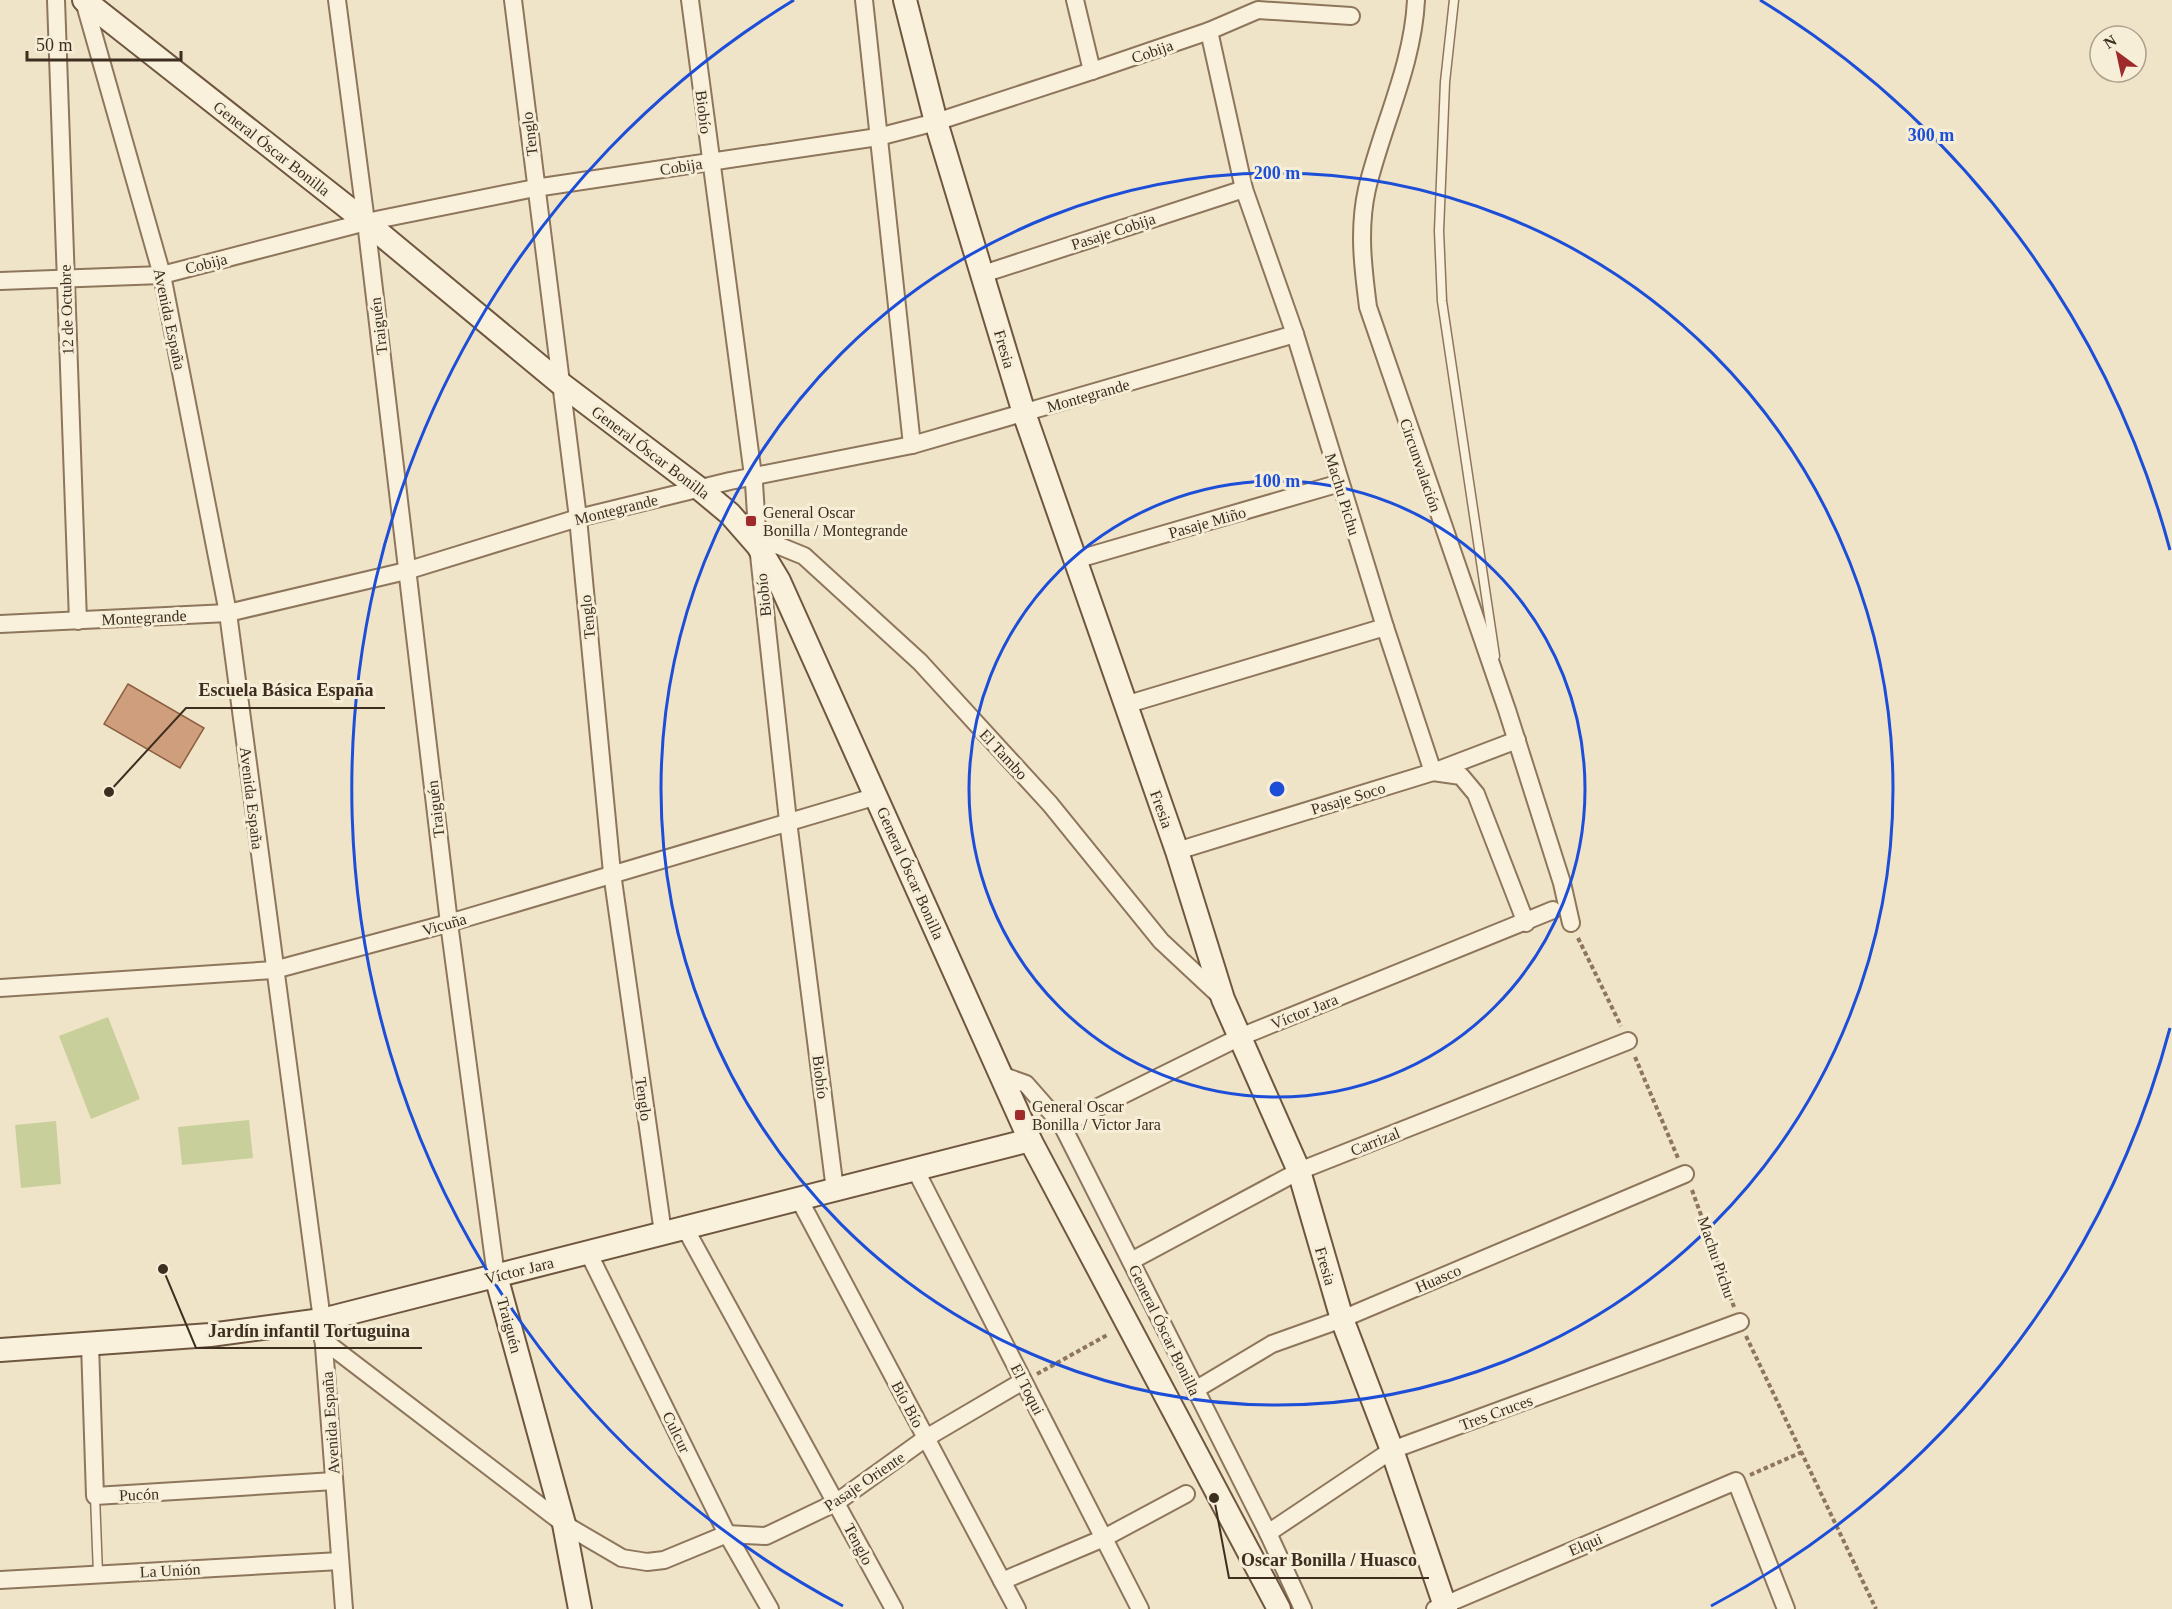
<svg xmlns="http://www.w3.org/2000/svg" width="2172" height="1609" font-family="Georgia,serif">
<rect width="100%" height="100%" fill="#f0e4c8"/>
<!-- green -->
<g fill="#c9cf9b">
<path d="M108,1017L140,1099L91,1119L59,1036Z"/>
<path d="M249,1120L253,1158L182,1165L178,1127Z"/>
<path d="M56,1121L61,1184L21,1188L15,1125Z"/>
</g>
<!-- building -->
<path fill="#cf9f7d" stroke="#8d5f41" stroke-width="1.5" d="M128,684L204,728L180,768L104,724Z"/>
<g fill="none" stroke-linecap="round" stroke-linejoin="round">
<defs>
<g id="lane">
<path d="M1454,0L1445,82L1439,231L1442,301L1495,656"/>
<path d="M95,1496L98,1574"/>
</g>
<g id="street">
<path d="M56,0L78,621"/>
<path d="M337,0L366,222L449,923L496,1276"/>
<path d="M513,0L578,518L612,873L663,1233"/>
<path d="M690,0L754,483L758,546L788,821L835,1190"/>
<path d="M864,0L912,445"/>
<path d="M1075,0L1092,71"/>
<path d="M1416,0C1413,65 1382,126 1367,189C1358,229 1363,268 1368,307L1507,710L1562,883L1571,923"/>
<path d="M84,1L162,275L228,613L322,1320L344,1609"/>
<path d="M1209,31L1244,189L1295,334L1385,627L1433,772L1461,776L1476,794L1526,923"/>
<path d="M983,274L1244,189"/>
<path d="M0,281L162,275L366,222L535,188L878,137L936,122L1092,71L1209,31L1258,10L1351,16"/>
<path d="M758,546L777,545L804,556L920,662L1050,804L1161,941L1221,997"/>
<path d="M1075,560L1340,483"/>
<path d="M0,624L228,613L406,571L578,518L730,481L912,445L1295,334"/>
<path d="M1125,705L1385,627"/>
<path d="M1177,851L1433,772L1517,740"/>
<path d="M0,988L274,970L449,923L877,796"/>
<path d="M1001,1075L1026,1084L1062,1125L1268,1533L1303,1609"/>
<path d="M1062,1125L1240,1037L1553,910"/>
<path d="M915,1169L1140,1609"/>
<path d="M799,1199L1017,1609"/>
<path d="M685,1228L894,1609"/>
<path d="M588,1252L727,1534L770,1609"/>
<path d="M1131,1261L1299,1171L1628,1041"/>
<path d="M323,1340L564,1524L622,1558L647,1562L664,1560L727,1534L766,1536L837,1502L926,1438L1023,1381"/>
<path d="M90,1344L95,1496L334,1481"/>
<path d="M1195,1390L1272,1344L1342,1319L1685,1174"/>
<path d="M1268,1533L1392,1450L1740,1322"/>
<path d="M0,1580L340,1561"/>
<path d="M1002,1581L1104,1538L1186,1494"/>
<path d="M1435,1609L1736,1481L1786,1609"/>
</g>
<g id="secondary">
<path d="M84,0L366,222L560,383L700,489L730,514L758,546L779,581L1030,1140L1279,1609"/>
<path d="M905,0L936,122L1024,413L1177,851L1223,999L1299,1171L1342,1319L1392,1450L1446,1609"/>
<path d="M496,1276L564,1524L580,1609"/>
<path d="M0,1350L210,1335L322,1320L1030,1140"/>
</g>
</defs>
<!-- lane casing -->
<use href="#lane" stroke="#8d765c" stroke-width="11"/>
<!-- street casing -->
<use href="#street" stroke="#8d765c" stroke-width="20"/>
<!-- secondary casing -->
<use href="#secondary" stroke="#6f573f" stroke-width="26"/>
<!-- path -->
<g stroke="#8d765c" stroke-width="4" stroke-dasharray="4.5 3" stroke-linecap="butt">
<path d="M1578,938L1621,1026"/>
<path d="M1635,1057L1678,1158"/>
<path d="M1692,1190L1734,1307"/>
<path d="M1746,1336L1876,1609"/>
<path d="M1037,1374L1109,1334"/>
<path d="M1750,1475L1802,1452"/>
</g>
<!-- lane -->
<use href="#lane" stroke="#faf1dc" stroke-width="8"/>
<!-- street -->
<use href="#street" stroke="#faf1dc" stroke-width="16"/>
<!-- secondary -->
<use href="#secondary" stroke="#faf1dc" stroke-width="22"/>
</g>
<!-- distance rings -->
<g fill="none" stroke="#1d4ed8" stroke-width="3">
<circle cx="1277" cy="789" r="308"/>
<circle cx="1277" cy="789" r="616"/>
<path d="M2170 1028A925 925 0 0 1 1711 1606M843 1606A925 925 0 0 1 794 0M1760 0A925 925 0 0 1 2170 550"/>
</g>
<!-- markers -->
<g fill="#9e2a2b" stroke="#f7eed8" stroke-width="2">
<rect x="745" y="515" width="12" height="12" rx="3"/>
<rect x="1014" y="1109" width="12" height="12" rx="3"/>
</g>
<g text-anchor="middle" stroke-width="6" stroke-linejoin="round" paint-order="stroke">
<!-- street labels -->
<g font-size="16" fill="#3d2e20" stroke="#f7eed8">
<text transform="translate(1152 51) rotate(-19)" y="6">Cobija</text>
<text transform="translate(704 112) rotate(83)" y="6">Biobío</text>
<text transform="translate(529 134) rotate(-97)" y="6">Tenglo</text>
<text transform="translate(272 148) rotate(38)" y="6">General Óscar Bonilla</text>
<text transform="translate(681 166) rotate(-9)" y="6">Cobija</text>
<text transform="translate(1113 231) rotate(-18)" y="6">Pasaje Cobija</text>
<text transform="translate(206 263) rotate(-14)" y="6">Cobija</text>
<text transform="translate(66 310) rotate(-92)" y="6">12 de Octubre</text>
<text transform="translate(170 319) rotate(78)" y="6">Avenida España</text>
<text transform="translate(378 326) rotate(-97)" y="6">Traiguén</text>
<text transform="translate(1005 349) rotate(74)" y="6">Fresia</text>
<text transform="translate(1088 395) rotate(-16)" y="6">Montegrande</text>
<text transform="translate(651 452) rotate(37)" y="6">General Óscar Bonilla</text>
<text transform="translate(1421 465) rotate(71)" y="6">Circunvalación</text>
<text transform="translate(1343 494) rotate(73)" y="6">Machu Pichu</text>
<text transform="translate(616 509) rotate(-14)" y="6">Montegrande</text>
<text transform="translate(1207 522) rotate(-16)" y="6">Pasaje Miño</text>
<text transform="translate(763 595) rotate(-96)" y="6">Biobío</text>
<text transform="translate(144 617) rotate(-3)" y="6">Montegrande</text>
<text transform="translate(587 617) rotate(-96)" y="6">Tenglo</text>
<text transform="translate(1004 754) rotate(47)" y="6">El Tambo</text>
<text transform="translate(252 798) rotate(83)" y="6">Avenida España</text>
<text transform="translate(1348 798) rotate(-17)" y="6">Pasaje Soco</text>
<text transform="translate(435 809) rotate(-97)" y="6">Traiguén</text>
<text transform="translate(1162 809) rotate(70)" y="6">Fresia</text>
<text transform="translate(911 873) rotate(66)" y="6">General Óscar Bonilla</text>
<text transform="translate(444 924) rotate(-16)" y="6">Vicuña</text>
<text transform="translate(1304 1011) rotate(-22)" y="6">Víctor Jara</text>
<text transform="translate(821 1077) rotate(83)" y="6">Biobío</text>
<text transform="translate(644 1099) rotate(82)" y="6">Tenglo</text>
<text transform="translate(1375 1141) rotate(-22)" y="6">Carrizal</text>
<text transform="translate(1717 1257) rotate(71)" y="6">Machu Pichu</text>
<text transform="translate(1326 1266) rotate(74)" y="6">Fresia</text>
<text transform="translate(519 1270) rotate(-14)" y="6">Víctor Jara</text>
<text transform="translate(1438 1278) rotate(-23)" y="6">Huasco</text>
<text transform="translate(510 1325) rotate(75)" y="6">Traiguén</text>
<text transform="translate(1165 1330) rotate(64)" y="6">General Óscar Bonilla</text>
<text transform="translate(1028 1389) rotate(63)" y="6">El Toqui</text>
<text transform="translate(908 1404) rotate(62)" y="6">Bío Bío</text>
<text transform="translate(1496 1412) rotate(-20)" y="6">Tres Cruces</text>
<text transform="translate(330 1423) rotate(-94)" y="6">Avenida España</text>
<text transform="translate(677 1432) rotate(64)" y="6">Culcur</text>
<text transform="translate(864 1481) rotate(-34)" y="6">Pasaje Oriente</text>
<text transform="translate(139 1494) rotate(-2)" y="6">Pucón</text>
<text transform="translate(859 1544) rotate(62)" y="6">Tenglo</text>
<text transform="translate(1585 1544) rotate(-23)" y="6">Elqui</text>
<text transform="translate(170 1570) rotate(-3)" y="6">La Unión</text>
</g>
<!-- poi labels -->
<g font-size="16" fill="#3d2e20" stroke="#f7eed8" text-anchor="start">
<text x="763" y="518">General Oscar<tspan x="763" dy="18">Bonilla / Montegrande</tspan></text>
<text x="1032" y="1112">General Oscar<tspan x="1032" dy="18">Bonilla / Victor Jara</tspan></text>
</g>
</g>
<circle cx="1277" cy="789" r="9" fill="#1d4ed8" stroke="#f7eed8" stroke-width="3"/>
<g font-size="18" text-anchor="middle" font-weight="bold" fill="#1d4ed8" stroke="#f7eed8" stroke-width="6" stroke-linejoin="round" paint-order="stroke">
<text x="1931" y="141">300 m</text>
<text x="1277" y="179">200 m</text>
<text x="1277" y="487">100 m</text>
</g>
<!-- callouts -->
<path fill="none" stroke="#3d2e20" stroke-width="2" d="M109 792L186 708H385M163 1269L196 1348H422M1214 1498L1229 1578H1429"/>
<g fill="#3d2e20" stroke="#f7eed8" stroke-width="2">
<circle cx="109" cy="792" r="6"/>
<circle cx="163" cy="1269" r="6"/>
<circle cx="1214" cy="1498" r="6"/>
</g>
<g font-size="18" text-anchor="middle" font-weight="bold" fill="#3d2e20" stroke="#f7eed8" stroke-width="6" stroke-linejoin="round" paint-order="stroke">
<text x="286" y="696">Escuela Básica España</text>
<text x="309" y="1337">Jardín infantil Tortuguina</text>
<text x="1329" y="1566">Oscar Bonilla / Huasco</text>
</g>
<!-- north arrow -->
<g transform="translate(2118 54) rotate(327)"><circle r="28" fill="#f7eed8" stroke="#ada18e" stroke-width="1.5"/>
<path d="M0-4.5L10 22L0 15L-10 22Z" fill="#9e2a2b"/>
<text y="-9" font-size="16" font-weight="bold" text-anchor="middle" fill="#3d2e20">N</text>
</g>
<!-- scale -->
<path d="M27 51v9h154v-9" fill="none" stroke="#3d2e20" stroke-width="3"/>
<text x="36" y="51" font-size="18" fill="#3d2e20" stroke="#f7eed8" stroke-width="4.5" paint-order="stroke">50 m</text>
</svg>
